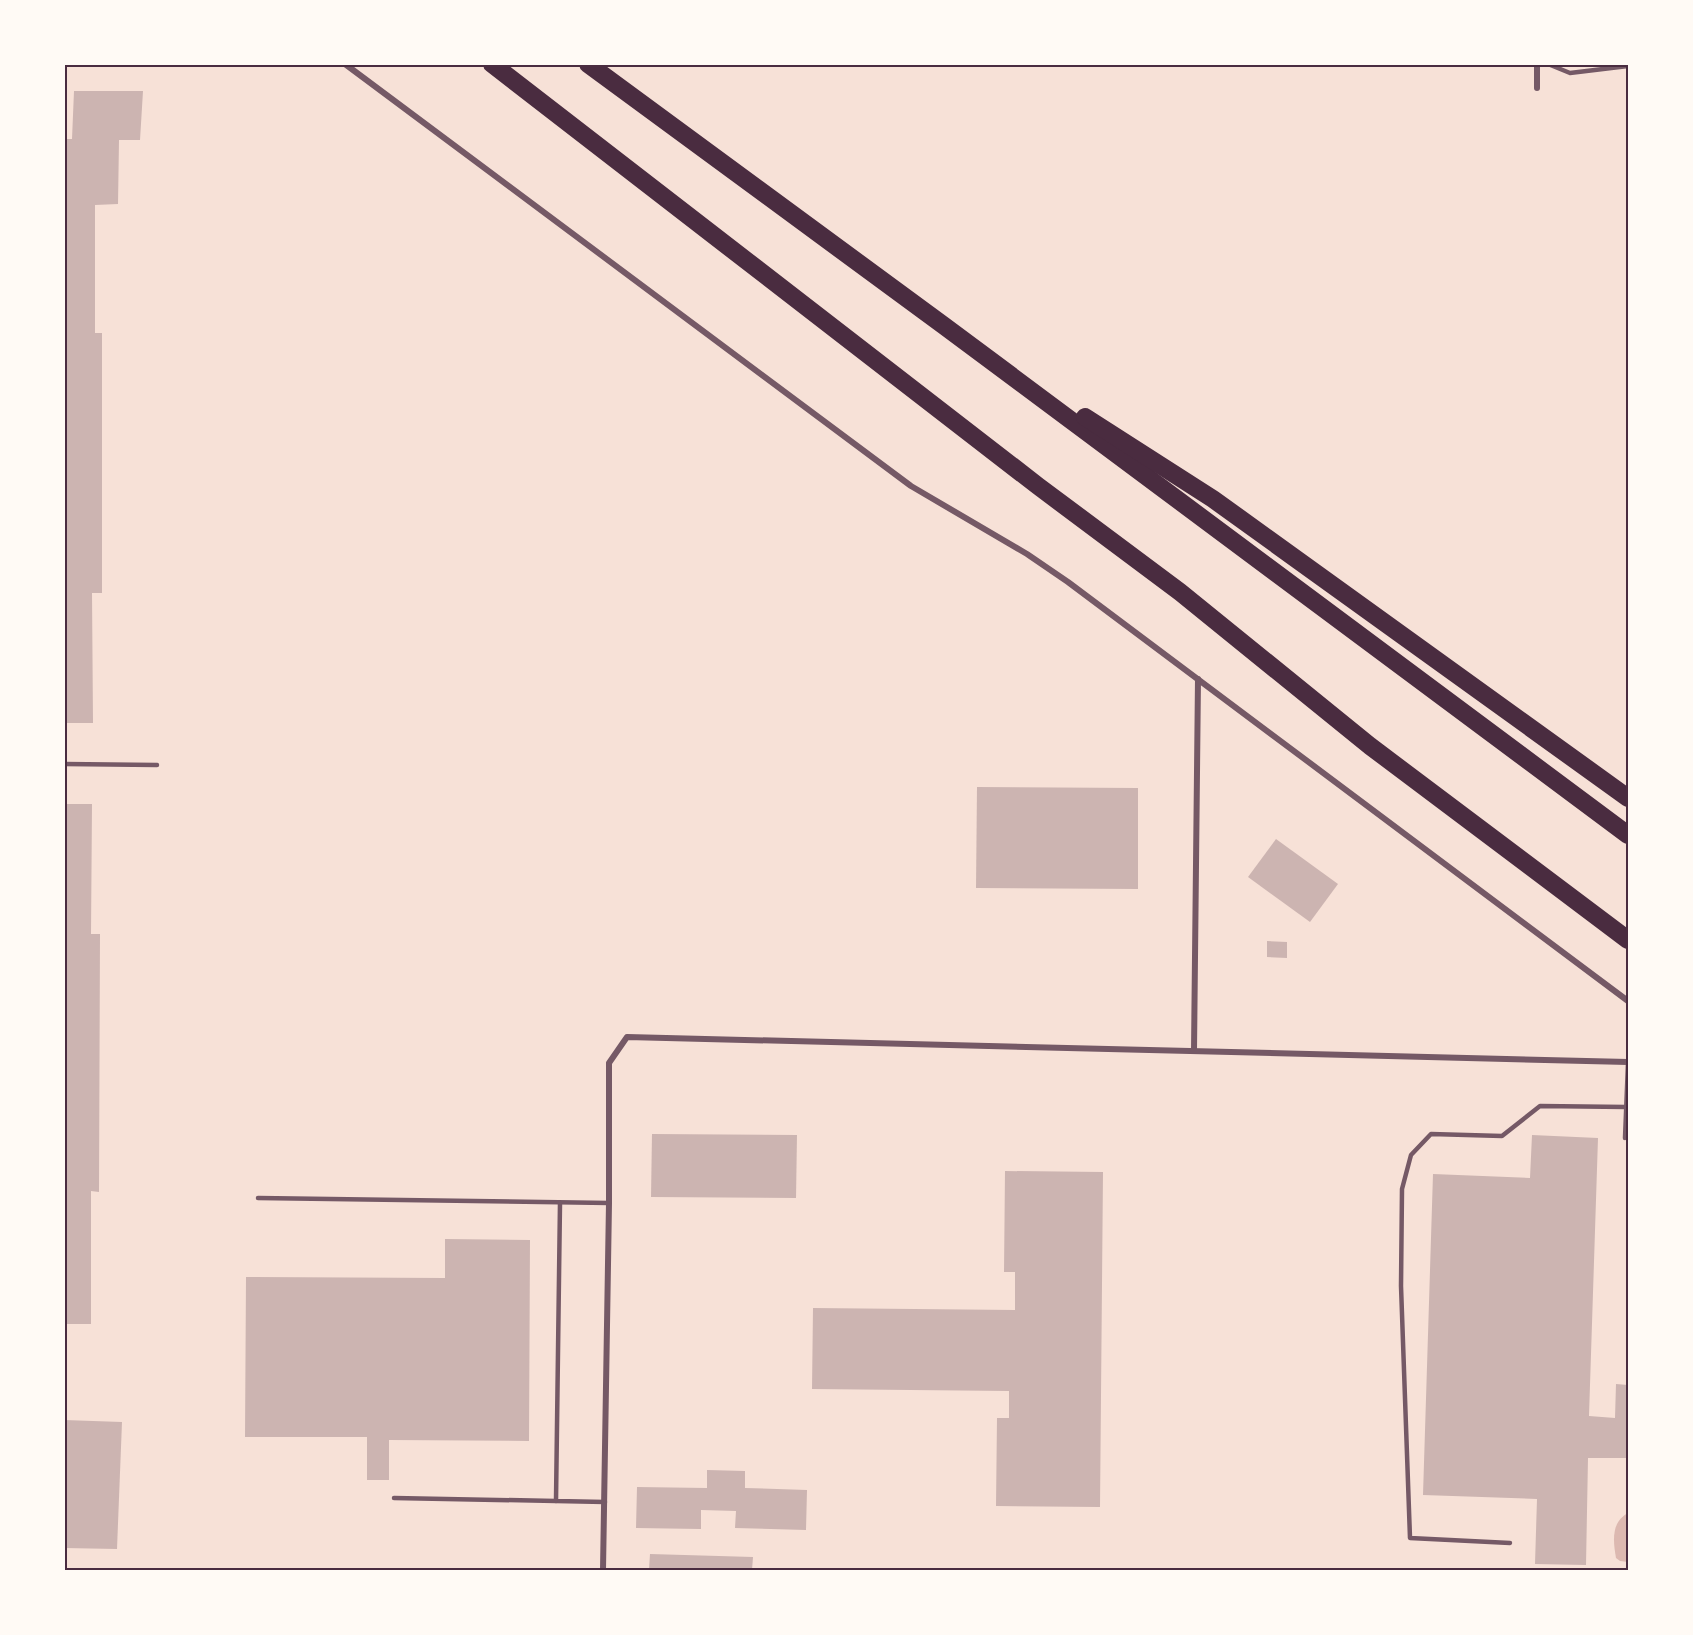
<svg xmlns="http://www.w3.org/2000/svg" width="1693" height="1635" font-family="'DejaVu Sans',sans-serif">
<rect width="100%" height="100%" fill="#f7e1d7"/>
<!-- water -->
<path fill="#dcb8b0" d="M1628,1513V1562L1620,1561L1616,1558C1613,1541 1611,1522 1628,1513Z"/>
<!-- building -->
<g fill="#ccb4b1">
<path d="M74,91H143L140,140H119L118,204L95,205V333H102V593H92L93,723H64V139H72Z"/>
<path d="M977,787L1138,788V889L976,888Z"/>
<path d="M64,804H92L91,934H100L99,1192L91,1191V1324H64Z"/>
<path d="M1276,839L1338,884L1310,922L1248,877Z"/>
<path d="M1267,941L1287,942V958L1267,957Z"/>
<path d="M652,1134L797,1135L796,1198L651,1197Z"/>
<path d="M1532,1135L1598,1138L1589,1416L1615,1418L1616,1384L1628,1385V1458H1588L1586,1565L1535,1564L1537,1499L1423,1495L1433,1174L1530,1178Z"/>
<path d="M1005,1171L1103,1172L1100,1507L996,1506L997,1418H1009V1391L812,1389L813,1308L1015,1310V1272H1004Z"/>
<path d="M445,1239L530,1240L529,1441L389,1440V1480H367V1437H245L246,1277L445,1278Z"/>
<path d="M64,1420L122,1422L117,1549L64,1548Z"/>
<path d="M707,1470L745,1471V1488L807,1490L806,1530L735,1528L736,1511L701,1510V1529L636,1528L637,1487L707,1488Z"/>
<path d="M650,1554L753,1557L752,1570H649Z"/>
</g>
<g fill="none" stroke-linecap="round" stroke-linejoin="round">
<!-- service -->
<g stroke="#755966" stroke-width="4.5">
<path d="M1548,64L1570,73L1628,66"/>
<path d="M64,764L157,765"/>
<path d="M1625,1138L1628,1063"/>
<path d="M258,1198L609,1203"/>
<path d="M560,1203L556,1501L605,1502"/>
<path d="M394,1498L556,1501"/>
<path d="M1510,1543L1410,1538L1401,1286L1402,1189L1411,1155L1431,1134L1502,1136L1540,1106L1626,1107"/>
</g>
<!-- minor -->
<g stroke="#755966" stroke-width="6">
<path d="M345,64L911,486L1027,554L1068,582L1628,1001"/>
<path d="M1537,64V88"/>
<path d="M1194,1051L1198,679"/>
<path d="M603,1570L609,1203V1063L627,1037L1628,1062"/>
</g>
<!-- motorway -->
<g stroke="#4a2c40" stroke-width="18">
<path d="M492,64L1038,486L1180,592L1370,746L1628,940"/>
<path d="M588,64L943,325L1628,835"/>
<path d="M1085,417L1213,499L1628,798"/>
</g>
</g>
<!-- border -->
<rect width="1693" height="1635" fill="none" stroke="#fffaf5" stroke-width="132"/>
<rect x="66" y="66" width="1561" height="1503" fill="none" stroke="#4a2c40" stroke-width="2"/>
</svg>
